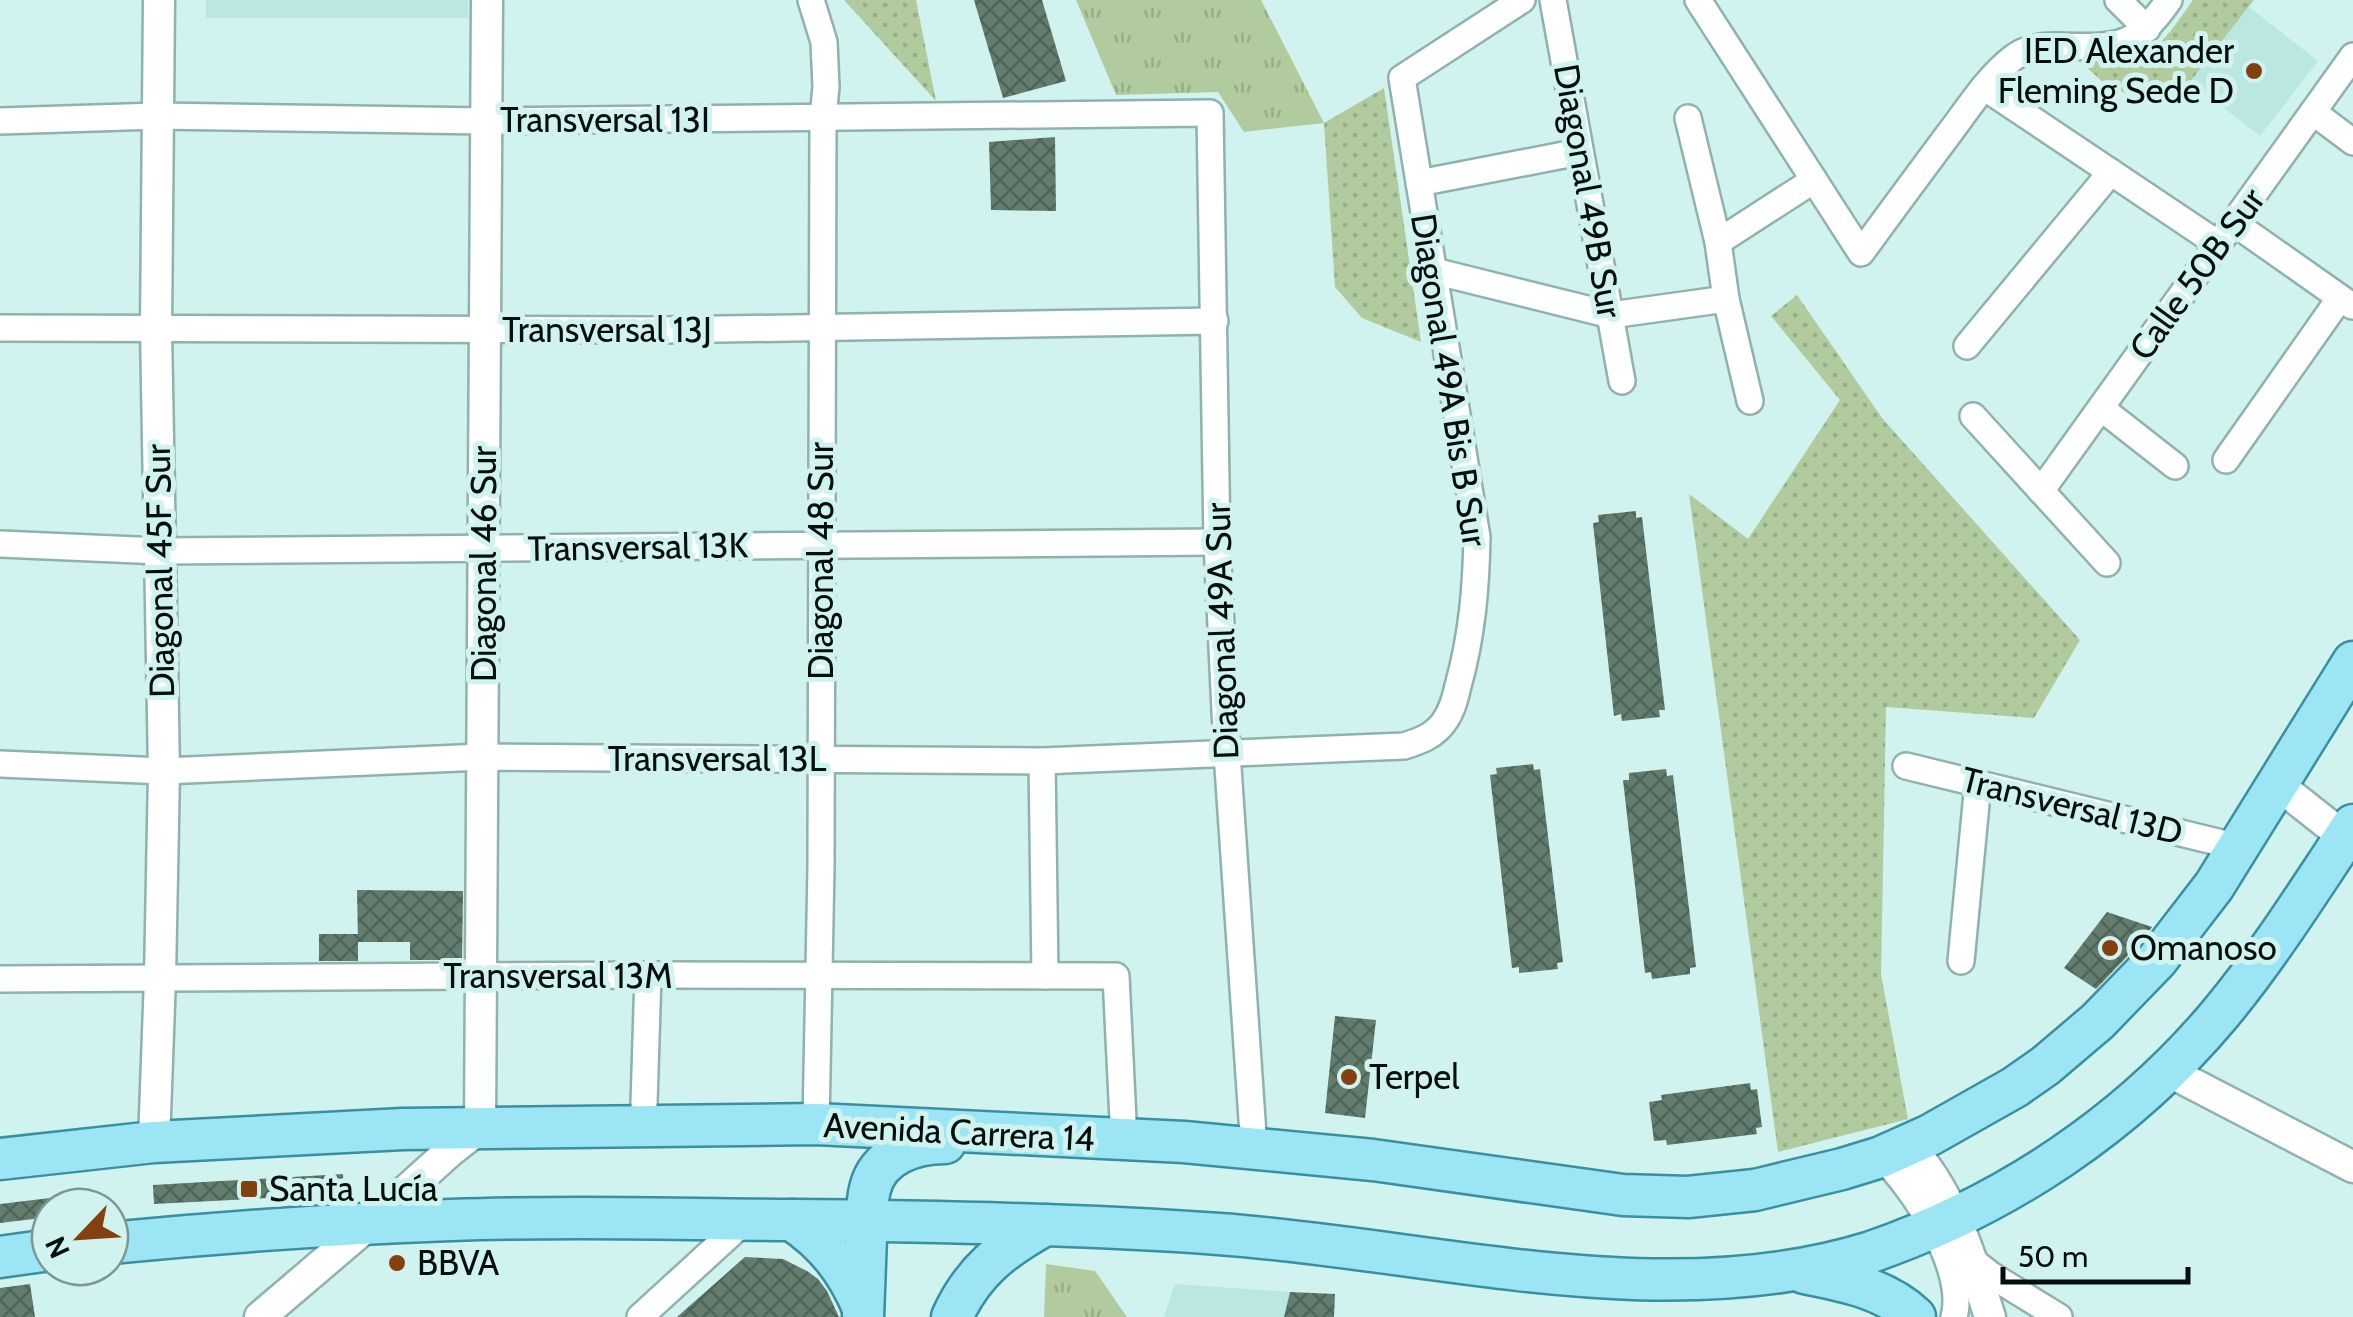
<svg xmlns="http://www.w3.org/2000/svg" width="2353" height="1317" font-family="Cabin,sans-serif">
<defs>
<pattern id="grass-dots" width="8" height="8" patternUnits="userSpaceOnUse" patternTransform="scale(2.5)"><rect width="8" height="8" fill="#b1cb9f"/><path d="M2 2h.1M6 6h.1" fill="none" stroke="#97ad88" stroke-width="1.8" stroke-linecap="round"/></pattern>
<pattern id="park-tufts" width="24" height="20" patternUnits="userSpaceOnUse" patternTransform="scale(2.5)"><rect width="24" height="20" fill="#b1cb9f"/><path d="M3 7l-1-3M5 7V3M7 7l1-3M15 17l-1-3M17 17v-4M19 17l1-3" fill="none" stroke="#97ad88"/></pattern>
<pattern id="building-cross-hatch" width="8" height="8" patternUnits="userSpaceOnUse" patternTransform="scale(2.5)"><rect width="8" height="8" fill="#637c6e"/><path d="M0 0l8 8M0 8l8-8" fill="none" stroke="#4f6459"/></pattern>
</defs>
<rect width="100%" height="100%" fill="#d0f3ef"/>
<!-- built -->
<g fill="#bae7e1">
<rect x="206" y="0" width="262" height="18"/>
<path d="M2249,7L2318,61L2260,136L2190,82Z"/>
<path d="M1175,1284L1290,1292L1284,1317H1164Z"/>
</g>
<!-- grass -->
<g fill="url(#grass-dots)">
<path d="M844,0H916L936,101Z"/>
<path d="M2193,0H2254L2190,82L2159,97L2127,94L2103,82L2076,58C2143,75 2158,50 2193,0Z"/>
<path d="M1384,88L1421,342L1362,318L1335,287L1324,123Z"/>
<path d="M1797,295L1882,418L2080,640L2034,718L1886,707L1881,974L1908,1119L1778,1152L1689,494L1748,539L1840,400L1771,316Z"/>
</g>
<!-- park -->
<g fill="url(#park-tufts)">
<path d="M1076,0H1261L1324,123L1244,132L1218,92L1116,95Z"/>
<path d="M1046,1264L1095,1271L1127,1317H1044Z"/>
</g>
<!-- building -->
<g fill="url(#building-cross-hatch)">
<path d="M974,0H1042L1066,81L1003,98Z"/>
<path d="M1055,137L1056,211L991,210L989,142Z"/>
<path d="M1636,511V518L1642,517L1665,710H1659L1660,717L1622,721L1621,714L1614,716L1593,523L1599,522L1598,515Z"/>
<path d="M1533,764L1534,770L1540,769L1563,962L1557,963L1558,969L1519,973V967L1512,968L1490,775L1497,774L1496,768Z"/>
<path d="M1666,769L1667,776L1673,775L1696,967L1690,968V974L1652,979L1651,972L1645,973L1623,780H1629V773Z"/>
<path d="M357,890L463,891L462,960H410V942H358Z"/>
<path d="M2107,912L2152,927L2139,944L2096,989L2064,968Z"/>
<rect x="319" y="934" width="39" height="27"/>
<path d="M1335,1016L1376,1020L1365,1118L1325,1113Z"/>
<path d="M1750,1083L1751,1090L1757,1089L1762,1127L1756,1128L1757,1134L1667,1145L1666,1140L1654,1141L1649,1102L1662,1100L1661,1095Z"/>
<path d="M343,1174L344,1194L154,1204L153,1185Z"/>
<path d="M50,1198V1217L0,1223V1204Z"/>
<path d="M745,1257L783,1259L807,1271L818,1279L827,1291L839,1317H677Z"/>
<path d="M30,1284L35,1317H0V1288Z"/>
<path d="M1290,1292L1335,1294L1334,1317H1284Z"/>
</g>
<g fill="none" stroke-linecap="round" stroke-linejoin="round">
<defs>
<g id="minor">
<path d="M811,0L824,42L826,87L823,118L821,867L816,1124"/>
<path d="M1553,0L1622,381"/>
<path d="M1698,0L1861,253C1890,213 1919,174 1948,135C1968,109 1987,78 2013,58C2026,48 2040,46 2056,46C2114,47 2134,51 2169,0"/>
<path d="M2118,0L2147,29"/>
<path d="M1984,87L2218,244"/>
<path d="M2313,112L2353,142"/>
<path d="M1688,118L1718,242L1726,299L1750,401"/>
<path d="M0,121L158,116L486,121L1210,113L1217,542L1227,753L1254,1149"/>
<path d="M1419,183L1579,152"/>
<path d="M2234,223L2352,306"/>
<path d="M1718,242L1814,180"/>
<path d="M1434,271L1611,315L1726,299"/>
<path d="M0,328L663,330L1215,321"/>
<path d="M1967,346L2111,172"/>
<path d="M2101,408L2175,466"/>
<path d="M1973,416L2107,563"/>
<path d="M2226,460L2340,298"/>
<path d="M2041,491L2353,56"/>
<path d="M0,544L160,551L1217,542"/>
<path d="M1042,761L1045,976"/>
<path d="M0,764L164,771L482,757L1042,761L1404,746C1420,741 1434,736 1444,722C1452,711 1455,699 1458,686C1472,636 1476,589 1477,537L1402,78L1522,0"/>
<path d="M1906,766L2238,847"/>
<path d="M1961,961L1978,783"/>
<path d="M0,979L648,975L1116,976L1124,1141"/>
<path d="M644,1104L648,975"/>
<path d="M1881,1157C1914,1188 1967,1270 1954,1317"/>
<path d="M1972,1260L1991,1275L2059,1317"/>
<path d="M640,1317L746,1220"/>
</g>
<g id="tertiary">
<path d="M2277,784L2353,844"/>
<path d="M2168,1071L2353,1167"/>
<path d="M154,1142L160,978L164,771L156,329L159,0"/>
<path d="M1908,1145C1953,1194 1970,1255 1990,1317"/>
<path d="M260,1317L368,1225L449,1152L480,1128L487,0"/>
</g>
<g id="primary">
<path d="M0,1159L154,1142L403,1129L816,1124L1184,1142L1373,1160L1623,1195L1688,1197L1755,1190L1842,1169L1881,1157L1930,1135L2015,1087L2045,1066L2098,1021L2157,960L2214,886L2353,662"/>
<path d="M792,1220C826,1243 847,1270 863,1308"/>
<path d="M110,1243C223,1232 337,1224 451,1220C564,1216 679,1219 792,1220C934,1221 1077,1224 1219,1234C1432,1249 1662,1317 1871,1252C2006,1205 2128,1124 2220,1014C2269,955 2310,889 2353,825"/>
<path d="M0,1257L50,1250"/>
<path d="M1804,1273C1844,1281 1885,1288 1915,1317"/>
<path d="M863,1317C864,1290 865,1264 866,1237C867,1221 866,1204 870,1189C878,1155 914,1143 945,1143"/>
<path d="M952,1317C973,1271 1002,1249 1045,1225"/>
</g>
</defs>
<!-- minor casing -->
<use href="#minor" stroke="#90b1ad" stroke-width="30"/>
<!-- tertiary casing -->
<use href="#tertiary" stroke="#90b1ad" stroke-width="35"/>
<!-- primary casing -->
<use href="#primary" stroke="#3a8fa0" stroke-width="45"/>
<!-- minor -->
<use href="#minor" stroke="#fff" stroke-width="25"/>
<!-- tertiary -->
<use href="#tertiary" stroke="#fff" stroke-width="30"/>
<!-- primary -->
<use href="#primary" stroke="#9be5f5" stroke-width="40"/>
</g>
<!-- markers -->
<g fill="#844110" stroke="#d0f3ef" stroke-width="4">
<circle cx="2254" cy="71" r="10"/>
<circle cx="2110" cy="948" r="10"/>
<circle cx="1349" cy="1077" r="10"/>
<rect x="239" y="1179" width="20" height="20" rx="5"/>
<circle cx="397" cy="1263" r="10"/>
</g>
<g text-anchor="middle" stroke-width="10" stroke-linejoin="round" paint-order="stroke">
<!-- poi labels -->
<g font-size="35" fill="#030e0d" stroke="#d0f3ef" text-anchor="start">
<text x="2234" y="63" text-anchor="end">IED Alexander<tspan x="2234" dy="40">Fleming Sede D</tspan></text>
<text x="2130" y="960">Omanoso</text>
<text x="1369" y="1089">Terpel</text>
<text x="269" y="1201">Santa Lucía</text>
<text x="417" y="1275">BBVA</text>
</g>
<!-- street labels -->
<g font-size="35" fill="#030e0d" stroke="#d0f3ef">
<text x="605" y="132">Transversal 13I</text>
<text transform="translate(1588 191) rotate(80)" y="12">Diagonal 49B Sur</text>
<text transform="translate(2197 274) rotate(-54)" y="12">Calle 50B Sur</text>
<text x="607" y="342">Transversal 13J</text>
<text transform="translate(1449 380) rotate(81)" y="12">Diagonal 49A Bis B Sur</text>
<text transform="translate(638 547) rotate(-1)" y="12">Transversal 13K</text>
<text transform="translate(821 561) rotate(-90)" y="12">Diagonal 48 Sur</text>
<text transform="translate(484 564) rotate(-90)" y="12">Diagonal 46 Sur</text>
<text transform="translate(160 571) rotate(-91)" y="12">Diagonal 45F Sur</text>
<text transform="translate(1222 631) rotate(-92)" y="12">Diagonal 49A Sur</text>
<text x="717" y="771">Transversal 13L</text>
<text transform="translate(2072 806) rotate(14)" y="12">Transversal 13D</text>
<text x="558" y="988">Transversal 13M</text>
<text transform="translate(959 1132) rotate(3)" y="12">Avenida Carrera 14</text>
</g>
</g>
<!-- north arrow -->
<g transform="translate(80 1237) rotate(245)"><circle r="48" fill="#d0f3ef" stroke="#7e9795" stroke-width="2.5"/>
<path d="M0-8L18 38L0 25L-18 38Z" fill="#844110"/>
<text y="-15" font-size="28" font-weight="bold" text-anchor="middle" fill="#030e0d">N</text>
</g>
<!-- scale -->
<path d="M2003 1267v15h185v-15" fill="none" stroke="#030e0d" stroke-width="5"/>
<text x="2018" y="1267" font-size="30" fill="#030e0d" stroke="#d0f3ef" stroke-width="8" paint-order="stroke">50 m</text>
</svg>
